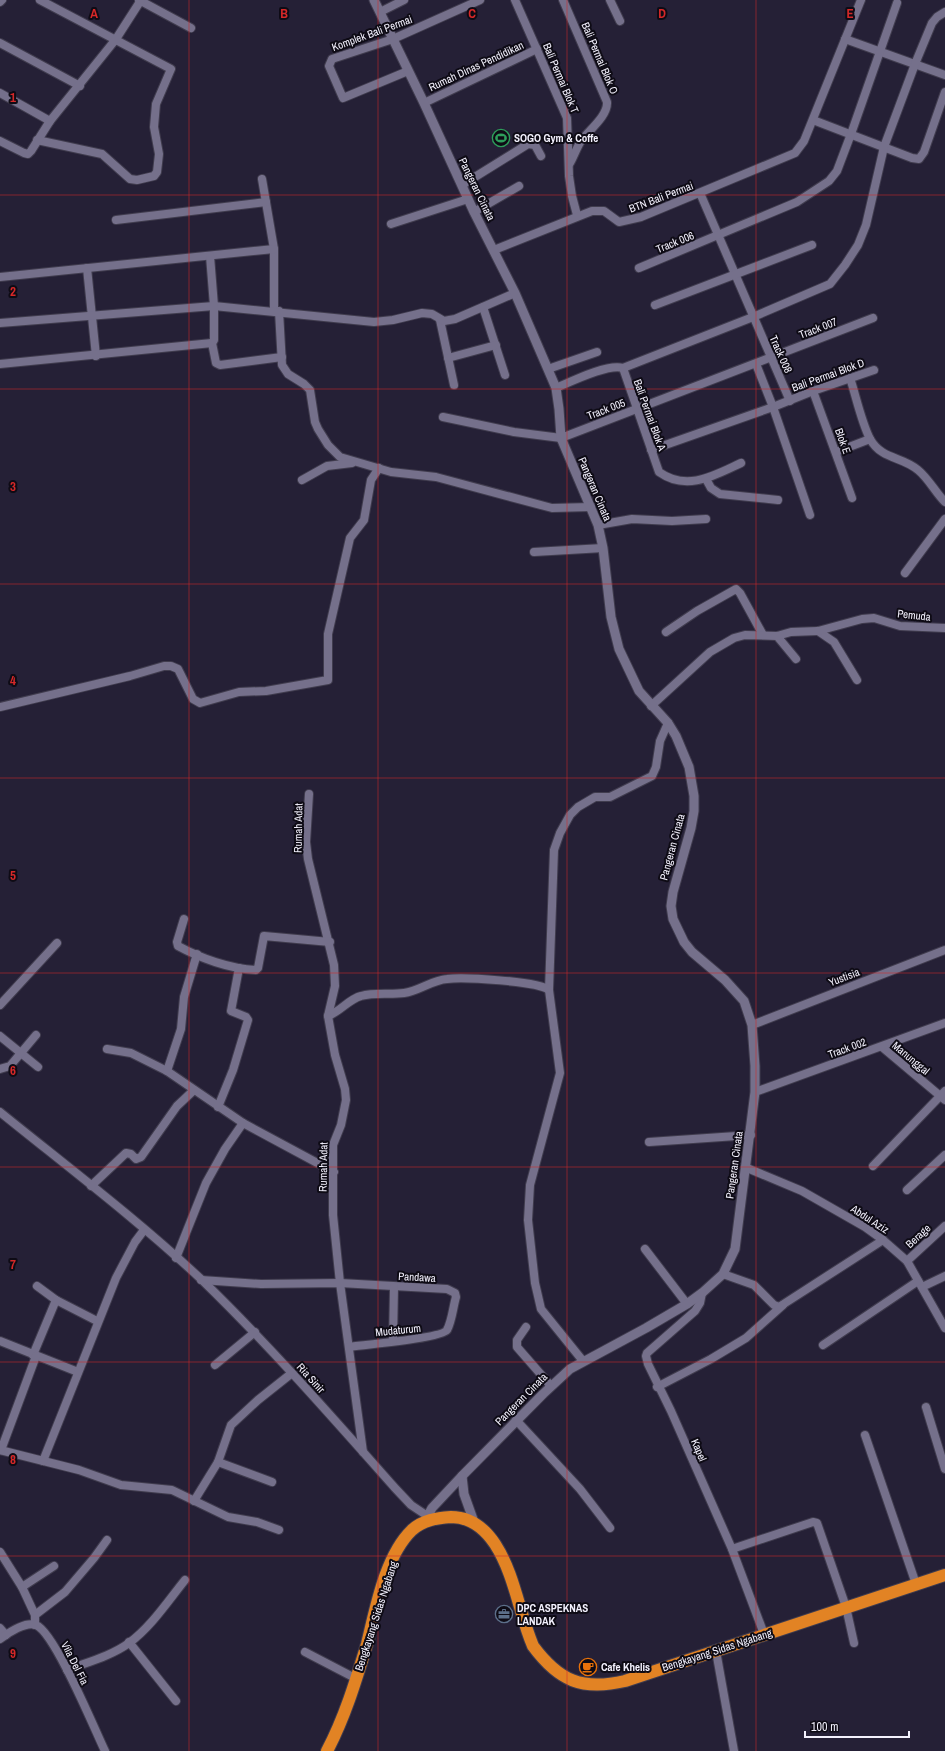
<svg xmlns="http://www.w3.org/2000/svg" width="945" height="1751" font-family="'Archivo Narrow',sans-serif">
<rect width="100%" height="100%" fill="#252036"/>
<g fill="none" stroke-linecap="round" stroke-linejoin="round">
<defs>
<g id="minor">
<path d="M139,0L191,28"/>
<path d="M515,0L567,118L569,176L572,196L577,215"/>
<path d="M563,0L607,102C608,116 589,130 581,141C577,147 574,156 570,163"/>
<path d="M610,0L620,21"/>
<path d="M0,2L2,0"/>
<path d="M380,12L404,0"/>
<path d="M845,39L945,75"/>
<path d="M0,43L80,86"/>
<path d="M408,71L343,98L329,66L332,59L393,39L480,0"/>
<path d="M0,93L50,121"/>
<path d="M424,103L537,49"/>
<path d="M813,120L912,158L919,159L924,152L945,92"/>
<path d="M37,140L102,154L130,179L137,180L154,176L157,172L159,154L154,127L156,104L171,69L40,0"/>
<path d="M0,141L24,153L28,154L31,151L50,121L116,39L141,0"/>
<path d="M262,179L274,249V311"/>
<path d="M462,185L528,144L535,145L541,156"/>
<path d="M700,193L790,401"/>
<path d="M474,212L519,186"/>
<path d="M116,220L266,202"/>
<path d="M391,224L468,199"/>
<path d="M494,250L592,211H604L619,222L641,217L795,153L804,141L861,0"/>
<path d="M87,268L96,356"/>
<path d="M639,268L797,202L829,181L837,171L851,134L897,3"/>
<path d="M0,277L274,249"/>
<path d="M655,305L812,245"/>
<path d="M483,307L505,375"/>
<path d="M279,311L282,365L288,374L304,384L310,390L315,422L318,429L328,445L340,457L391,472L436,477L552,508L591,507"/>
<path d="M440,320L454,385"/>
<path d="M0,323L214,306L374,322L393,320L422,313L432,314L444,321L455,319L515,293"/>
<path d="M212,343L216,363L220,365L282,357"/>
<path d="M448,358L496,345"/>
<path d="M0,364L212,343L214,340V306L210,256"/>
<path d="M548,369L597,352"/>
<path d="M850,378C856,396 861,421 870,439C882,460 902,456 918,470C929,479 935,492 945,502"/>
<path d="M556,388C570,382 608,363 623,368"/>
<path d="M813,391L852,498"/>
<path d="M443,417L514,432L561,438L873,318"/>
<path d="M651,450L773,407L756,364"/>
<path d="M836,452L870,439"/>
<path d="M741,463C715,475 687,492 659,472L623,368L753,317L830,284L845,265L858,245L866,225L884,147L915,64L932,23L937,17L945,12"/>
<path d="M706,479L711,488L720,494L778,500"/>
<path d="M302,480L327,466L352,463"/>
<path d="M810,515L773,407L813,391L874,370"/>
<path d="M598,525L632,519L672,521L706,519"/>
<path d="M534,552L603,548"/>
<path d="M905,573L945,519"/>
<path d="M818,631L834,642L857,680"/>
<path d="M666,632L697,611L736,589L740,593L763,635"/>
<path d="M777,636L796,659"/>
<path d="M651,706L710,652L734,638L745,635L777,636L791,632L818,631L862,619L874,618L900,626L945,628"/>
<path d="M0,707L130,676L164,666H171L178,669L193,699L200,703L239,692L266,691L328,680V634L350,538L364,520L371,480L379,468"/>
<path d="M309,794L306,842L308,859L334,965L335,986L328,1016L335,1055L345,1089L346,1100L341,1125L333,1145V1215L340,1283L363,1452"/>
<path d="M184,919L177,942L178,946C200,958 230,969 256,970L258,968L264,936L330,942"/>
<path d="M549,990L554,850L560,833L570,815L578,807L595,797H610L652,776L656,767L660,741L668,723"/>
<path d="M0,1005L57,943"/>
<path d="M328,1016C341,1011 349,999 361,996C375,992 390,995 404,993C419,991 432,980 447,979C463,977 538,981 549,990L560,1073L530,1185L528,1220L535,1283L541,1309L583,1361"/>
<path d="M752,1025L945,950"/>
<path d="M0,1036L38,1067"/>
<path d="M882,1047L945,1100"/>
<path d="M107,1049L131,1053L167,1071L243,1123L334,1172"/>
<path d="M0,1069L10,1066L36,1035"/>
<path d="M167,1071L181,1029L184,997L197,954"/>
<path d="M755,1092L945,1023"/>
<path d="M218,1107L233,1070L248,1020L246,1017L231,1011L239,968"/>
<path d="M0,1112C68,1167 138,1220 202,1280C270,1346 332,1417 395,1488L411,1505L426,1515"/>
<path d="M649,1142L751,1135"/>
<path d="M873,1166L945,1091"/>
<path d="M747,1168L802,1191L865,1227L883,1240L907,1261L945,1328"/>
<path d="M91,1186L126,1153L131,1154L136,1159L141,1157L177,1106L194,1090"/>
<path d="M907,1190L945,1155"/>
<path d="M645,1249L687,1304"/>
<path d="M176,1258L206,1183L225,1149L243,1123"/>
<path d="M907,1261L945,1226"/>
<path d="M723,1274L754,1285L774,1305L779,1307L883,1240"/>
<path d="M201,1280L261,1284L340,1283L447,1289L455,1293L456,1297C453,1307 452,1321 447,1330C442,1338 363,1345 349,1347"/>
<path d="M37,1286L56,1300L97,1321"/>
<path d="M922,1287L945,1276"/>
<path d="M702,1293L700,1303L695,1311L647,1353L646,1356L648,1364L671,1411L732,1549L764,1634"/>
<path d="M526,1327L517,1340V1347L551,1386"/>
<path d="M393,1340L394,1287"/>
<path d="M0,1341L78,1372"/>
<path d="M823,1345L918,1281"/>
<path d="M33,1355L56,1300"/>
<path d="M215,1365L255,1332"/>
<path d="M657,1387L711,1359L746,1338L783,1305"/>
<path d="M926,1407L945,1469"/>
<path d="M516,1420L580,1489L610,1528"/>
<path d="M865,1435L916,1584"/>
<path d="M0,1450L79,1470L121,1485L172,1490L228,1517L257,1522L279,1530"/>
<path d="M1,1450L36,1356"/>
<path d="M43,1461L116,1278L135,1242L144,1230"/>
<path d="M218,1462L272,1482"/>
<path d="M194,1501L218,1462L231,1425L258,1400L292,1373"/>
<path d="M732,1549L813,1522L817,1523L846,1607L854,1643"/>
<path d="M0,1552L22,1587L35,1615"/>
<path d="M22,1587L54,1566"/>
<path d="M35,1625V1615L65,1592L94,1558L107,1540"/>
<path d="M0,1628L6,1635"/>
<path d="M0,1639C8,1633 26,1621 36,1625C55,1633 94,1728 105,1751"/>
<path d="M129,1642L176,1701"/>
<path d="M716,1651L734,1751"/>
<path d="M305,1652L355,1678"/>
<path d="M67,1670C88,1662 111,1656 129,1643C151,1627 168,1601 185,1580"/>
</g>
<g id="tertiary">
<path d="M374,0L424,103L474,212L515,293L556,388L559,409L561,438L598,525L603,548L611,617L619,649L639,691L668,723L676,736L689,767L694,796V811L691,828L673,892L671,906L673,919L684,942L692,952L725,980L744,1001L752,1025L755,1066V1092L735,1249L723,1274L702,1293L687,1304L646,1328L570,1369L543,1394L462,1476L432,1508L425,1521"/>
<path d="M462,1476L464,1494L474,1522"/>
</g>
<path id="trunk" d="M327,1751C345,1717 356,1680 367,1644C376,1608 385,1556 412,1530C423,1520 437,1518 451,1517C471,1517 485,1529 495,1544C515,1575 519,1613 533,1646C559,1681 582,1691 625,1681L945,1575"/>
</defs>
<!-- minor casing -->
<use href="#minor" stroke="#403c4e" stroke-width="10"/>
<!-- tertiary casing -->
<use href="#tertiary" stroke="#403c4e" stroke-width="11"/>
<!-- trunk casing -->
<use href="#trunk" stroke="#403c4e" stroke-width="14"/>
<!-- minor -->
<use href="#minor" stroke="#75708b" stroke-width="8"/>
<!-- tertiary -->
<use href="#tertiary" stroke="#75708b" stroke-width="9"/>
<!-- trunk -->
<use href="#trunk" stroke="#e28324" stroke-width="12"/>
</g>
<!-- grid -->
<path fill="none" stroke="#d62828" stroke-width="1" stroke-opacity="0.55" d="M189,0V1751M378,0V1751M567,0V1751M756,0V1751M0,195H945M0,389H945M0,584H945M0,778H945M0,973H945M0,1167H945M0,1362H945M0,1556H945"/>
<!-- icons -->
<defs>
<symbol id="stadium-ring" viewBox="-11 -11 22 22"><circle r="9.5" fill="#0e0b15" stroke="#2e9e5b" stroke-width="1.5"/><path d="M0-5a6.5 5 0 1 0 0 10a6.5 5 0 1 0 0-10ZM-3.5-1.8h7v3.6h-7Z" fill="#2e9e5b"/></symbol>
<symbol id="office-ring" viewBox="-11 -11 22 22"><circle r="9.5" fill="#0e0b15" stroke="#5c6f8a" stroke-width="1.5"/><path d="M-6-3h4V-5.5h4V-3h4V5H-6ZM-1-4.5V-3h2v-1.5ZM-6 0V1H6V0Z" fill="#5c6f8a"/></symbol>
<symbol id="cafe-ring" viewBox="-11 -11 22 22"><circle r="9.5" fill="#0e0b15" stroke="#e8710a" stroke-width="1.5"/><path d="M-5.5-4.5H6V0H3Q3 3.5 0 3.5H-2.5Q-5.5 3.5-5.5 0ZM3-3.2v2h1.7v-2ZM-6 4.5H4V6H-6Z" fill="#e8710a"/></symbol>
</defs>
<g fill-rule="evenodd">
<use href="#stadium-ring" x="491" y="128" width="20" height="20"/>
<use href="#office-ring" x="494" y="1604" width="20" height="20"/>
<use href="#cafe-ring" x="578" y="1657" width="20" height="20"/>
</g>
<g text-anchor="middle" stroke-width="4" stroke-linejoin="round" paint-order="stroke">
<!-- street labels -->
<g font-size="11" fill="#f3f1fd" stroke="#0e0b15">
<text transform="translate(372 33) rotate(-20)" y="4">Komplek Bali Permai</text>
<text transform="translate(600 58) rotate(67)" y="4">Bali Permai Blok O</text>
<text transform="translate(476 66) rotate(-25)" y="4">Rumah Dinas Pendidikan</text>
<text transform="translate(561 78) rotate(67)" y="4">Bali Permai Blok T</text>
<text transform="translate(477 189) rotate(64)" y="4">Pangeran Cinata</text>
<text transform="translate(661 197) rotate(-21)" y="4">BTN Bali Permai</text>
<text transform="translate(675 242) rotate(-22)" y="4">Track 006</text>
<text transform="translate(818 328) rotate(-21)" y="4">Track 007</text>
<text transform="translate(781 354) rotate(66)" y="4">Track 008</text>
<text transform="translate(828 375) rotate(-20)" y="4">Bali Permai Blok D</text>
<text transform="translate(606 409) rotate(-21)" y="4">Track 005</text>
<text transform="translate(650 415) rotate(70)" y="4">Bali Permai Blok A</text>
<text transform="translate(843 441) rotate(70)" y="4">Blok E</text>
<text transform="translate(595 489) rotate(67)" y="4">Pangeran Cinata</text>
<text transform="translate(914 615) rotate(6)" y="4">Pemuda</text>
<text transform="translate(298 828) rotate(-89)" y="4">Rumah Adat</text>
<text transform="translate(672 847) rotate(-75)" y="4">Pangeran Cinata</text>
<text transform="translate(844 977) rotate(-21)" y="4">Yustisia</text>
<text transform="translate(847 1048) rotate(-20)" y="4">Track 002</text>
<text transform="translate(911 1058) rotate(40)" y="4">Manunggal</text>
<text transform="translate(734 1165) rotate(-82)" y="4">Pangeran Cinata</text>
<text transform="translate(323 1167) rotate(-89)" y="4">Rumah Adat</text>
<text transform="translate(870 1219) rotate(33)" y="4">Abdul Aziz</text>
<text transform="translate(918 1236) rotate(-43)" y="4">Berage</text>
<text transform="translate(417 1277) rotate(3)" y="4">Pandawa</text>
<text transform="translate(398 1330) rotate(-6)" y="4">Mudaturum</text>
<text transform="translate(311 1378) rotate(48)" y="4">Ria Sinir</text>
<text transform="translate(521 1399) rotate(-45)" y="4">Pangeran Cinata</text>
<text transform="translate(699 1450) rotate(67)" y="4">Kapel</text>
<text transform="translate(376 1616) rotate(-72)" y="4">Bengkayang Sidas Ngabang</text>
<text transform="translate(717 1650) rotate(-18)" y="4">Bengkayang Sidas Ngabang</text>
<text transform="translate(75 1663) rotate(63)" y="4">Vila Del Fia</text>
</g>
<!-- poi labels -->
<g font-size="11" font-weight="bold" fill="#f3f1fd" stroke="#0e0b15" text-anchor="start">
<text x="514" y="142">SOGO Gym &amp; Coffe</text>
<text x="517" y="1612">DPC ASPEKNAS<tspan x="517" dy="13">LANDAK</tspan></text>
<text x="601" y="1671">Cafe Khelis</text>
</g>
</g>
<g font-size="13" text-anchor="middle" font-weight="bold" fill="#d62828" stroke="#0e0b15" stroke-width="4" stroke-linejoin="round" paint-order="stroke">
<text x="94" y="18">A</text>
<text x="284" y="18">B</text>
<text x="472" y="18">C</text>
<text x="662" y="18">D</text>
<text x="850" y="18">E</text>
<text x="13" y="102">1</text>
<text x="13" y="296">2</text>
<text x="13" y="491">3</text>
<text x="13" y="685">4</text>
<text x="13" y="880">5</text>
<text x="13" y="1075">6</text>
<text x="13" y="1269">7</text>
<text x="13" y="1464">8</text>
<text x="13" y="1658">9</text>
</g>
<!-- scale -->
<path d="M805 1731v6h104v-6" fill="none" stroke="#f3f1fd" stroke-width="2"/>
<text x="811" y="1731" font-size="12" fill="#f3f1fd" stroke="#0e0b15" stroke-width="3" paint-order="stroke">100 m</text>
</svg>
